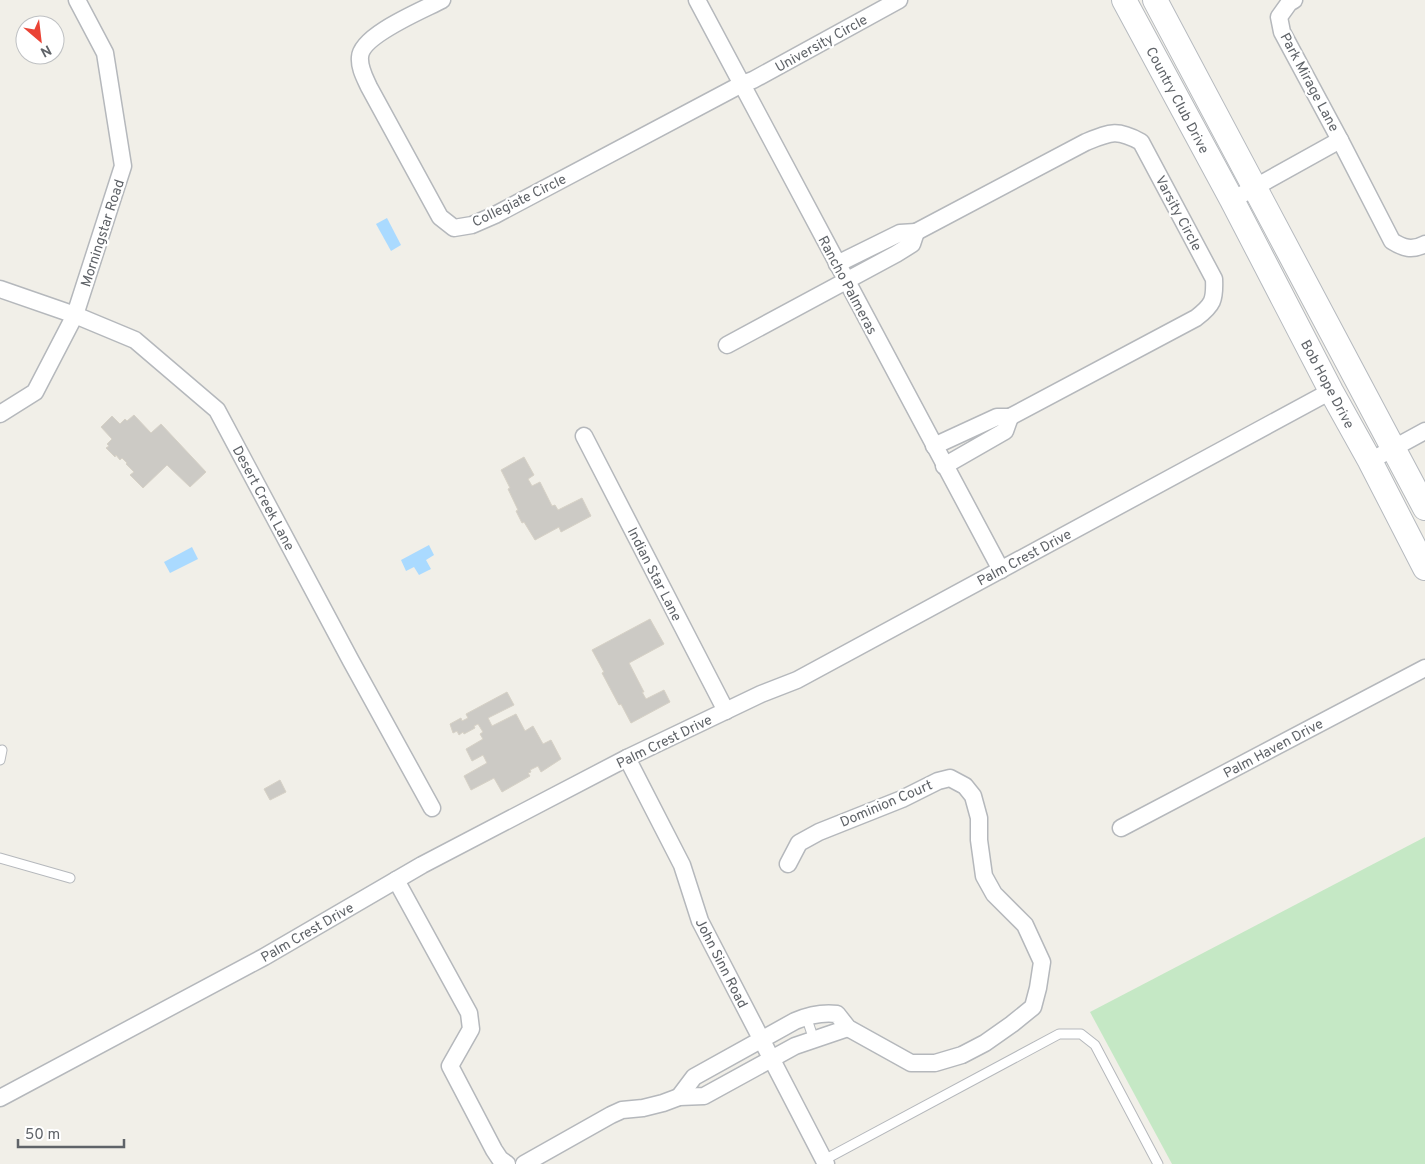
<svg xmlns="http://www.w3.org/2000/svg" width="1425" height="1164" font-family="Overpass,sans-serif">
<rect width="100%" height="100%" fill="#f1efe8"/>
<!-- green -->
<path fill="#c5e8c5" d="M1425,837V1164H1172L1090,1012Z"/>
<!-- water -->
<g fill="#aadaff">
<path d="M387,218L401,245L391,251L376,224Z"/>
<path d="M429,545L434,555L426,560L431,569L419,575L414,567L406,571L401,560Z"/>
<path d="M192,547L198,559L170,573L164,562Z"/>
</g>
<!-- building -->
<g fill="#cccac5" stroke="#d6d1c6">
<path d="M134,415L151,433L161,424L206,472L190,487L167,465L143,488L130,475L134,472L126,464L127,463L122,458L120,460L116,455L115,457L106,448L109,446L107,444L112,439L101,427L112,416L120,424L125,419L127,421Z"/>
<path d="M524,457L534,475L528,479L532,486L540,482L552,506L555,505L558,510L582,498L591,516L561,532L559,527L535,540L524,522L522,523L516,511L518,510L508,489L510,488L501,470Z"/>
<path d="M650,619L664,644L629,663L644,692H642L646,699L664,690L670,702L631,723L621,704L619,705L602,673L604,672L592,650Z"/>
<path d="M507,692L514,705L488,718L492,726L516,714L525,731L533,726L543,744L551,740L561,759L541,772L538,766L530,770L531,772L528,773L530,776L502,792L494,778L471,790L464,776L487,763L483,755L472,761L466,749L483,739L480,734L483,732L478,724L474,726L475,728L464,734L463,732L459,735L457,731L453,733L450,724L461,718L462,721L468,718L466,714Z"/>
<path d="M280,780L286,792L270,800L264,789Z"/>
</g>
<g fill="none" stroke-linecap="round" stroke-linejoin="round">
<defs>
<g id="lane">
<path d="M0,760L2,750"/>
<path d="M0,858L70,878"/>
<path d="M806,1016L814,1040"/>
<path d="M824,1160L1059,1034H1081L1095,1045L1158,1164"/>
</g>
<g id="street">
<path d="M442,0C423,10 361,35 360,57C359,68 365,78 369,87L440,217L454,228L472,225L495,215L742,84L753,80L899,0"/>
<path d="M697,0L1001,570"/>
<path d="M1294,0L1289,3L1279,17L1282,32L1340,140L1392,241C1403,248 1412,251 1425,244"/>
<path d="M1232,200L1340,140"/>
<path d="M916,232L1086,142C1111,132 1117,129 1141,142L1214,279C1215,300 1213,305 1196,318L1010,417"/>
<path d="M0,289L75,315L135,340L217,410L351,661L432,808"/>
<path d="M727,345L896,254L912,244L916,232L900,233L837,264"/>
<path d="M0,414L35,392L75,315L123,166L105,53L77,0"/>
<path d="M584,436L726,711"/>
<path d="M934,446L997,417H1010L1005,431L944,466"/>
<path d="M1370,461L1425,431"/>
<path d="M627,758L682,865L700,921L826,1164"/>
<path d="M1121,828L1425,668"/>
<path d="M396,880L469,1013L471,1029L450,1066L494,1150L500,1159L507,1164"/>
<path d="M679,1097L694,1077L795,1021C809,1015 821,1012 837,1014L848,1028L911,1063H935L962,1055L985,1043L1012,1024L1033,1007L1038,988L1042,962L1025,925L994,894L984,876L979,840V818L973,796L965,786L950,778L938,781L902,799L819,832L799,843L788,864"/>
<path d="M0,1098L264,957L422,865L627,758L761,694L797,680L1331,391"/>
<path d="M524,1164L611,1115L622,1110L643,1108L663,1103L679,1097L704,1096L795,1046L848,1028"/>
</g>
<g id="secondary">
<path d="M1124,0L1232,200L1331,391L1370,461L1425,568"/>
<path d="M1155,0L1425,508"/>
</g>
</defs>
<!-- lane casing -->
<use href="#lane" stroke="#b5b8bc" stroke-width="11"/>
<!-- street casing -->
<use href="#street" stroke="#b5b8bc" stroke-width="19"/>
<!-- secondary casing -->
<use href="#secondary" stroke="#b6babf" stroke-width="26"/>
<!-- lane -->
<use href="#lane" stroke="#fff" stroke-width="9"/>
<!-- street -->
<use href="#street" stroke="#fff" stroke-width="16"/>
<!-- secondary -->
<use href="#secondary" stroke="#fff" stroke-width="24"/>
</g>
<g text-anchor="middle" stroke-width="4.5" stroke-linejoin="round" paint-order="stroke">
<!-- street labels -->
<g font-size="14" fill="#5f6368" stroke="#fff">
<text transform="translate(821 43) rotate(-29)" y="5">University Circle</text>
<text transform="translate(1310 82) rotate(62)" y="5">Park Mirage Lane</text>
<text transform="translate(1178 100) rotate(62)" y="5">Country Club Drive</text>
<text transform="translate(519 200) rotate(-26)" y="5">Collegiate Circle</text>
<text transform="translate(1179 213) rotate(62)" y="5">Varsity Circle</text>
<text transform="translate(102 233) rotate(-72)" y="5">Morningstar Road</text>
<text transform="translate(848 285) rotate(62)" y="5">Rancho Palmeras</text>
<text transform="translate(1328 384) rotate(62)" y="5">Bob Hope Drive</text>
<text transform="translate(264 498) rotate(62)" y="5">Desert Creek Lane</text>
<text transform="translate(1024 557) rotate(-28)" y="5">Palm Crest Drive</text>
<text transform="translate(655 574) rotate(63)" y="5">Indian Star Lane</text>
<text transform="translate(664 741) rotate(-26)" y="5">Palm Crest Drive</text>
<text transform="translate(1273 748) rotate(-28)" y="5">Palm Haven Drive</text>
<text transform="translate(886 803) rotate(-23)" y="5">Dominion Court</text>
<text transform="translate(307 932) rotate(-30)" y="5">Palm Crest Drive</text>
<text transform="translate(722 963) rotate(63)" y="5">John Sinn Road</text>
</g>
</g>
<!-- north arrow -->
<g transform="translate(40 40) rotate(152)"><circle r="24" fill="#ffffff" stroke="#bfc1c3"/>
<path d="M0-4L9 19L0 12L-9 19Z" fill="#ea4335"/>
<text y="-8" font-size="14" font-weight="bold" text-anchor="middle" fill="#5f6368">N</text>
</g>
<!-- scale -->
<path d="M18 1139v8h106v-8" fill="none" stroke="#5f6368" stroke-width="2.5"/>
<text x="25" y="1139" font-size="15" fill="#5f6368" stroke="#ffffff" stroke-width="4" paint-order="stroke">50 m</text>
</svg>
